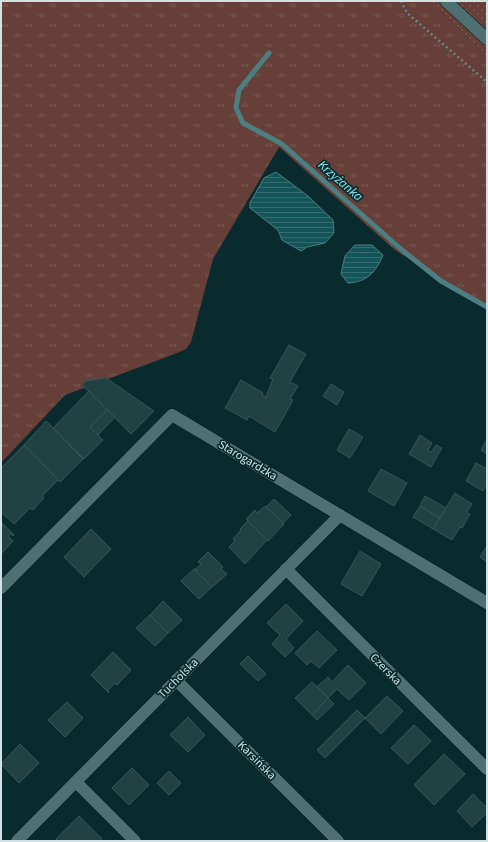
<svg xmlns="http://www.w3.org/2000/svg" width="488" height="842" font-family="'Source Sans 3',sans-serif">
<defs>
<pattern id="grass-tufts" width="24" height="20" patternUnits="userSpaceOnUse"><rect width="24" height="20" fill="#663f38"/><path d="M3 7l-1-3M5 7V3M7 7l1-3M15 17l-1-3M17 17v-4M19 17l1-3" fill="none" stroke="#7b5a55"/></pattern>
<pattern id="garden-dots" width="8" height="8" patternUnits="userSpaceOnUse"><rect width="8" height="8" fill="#663f38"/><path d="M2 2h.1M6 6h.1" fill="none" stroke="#7b5a55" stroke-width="1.8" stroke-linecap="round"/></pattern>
<pattern id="water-rules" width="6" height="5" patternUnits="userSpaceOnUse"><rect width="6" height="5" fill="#135459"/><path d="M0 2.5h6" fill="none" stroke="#346c71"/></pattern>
</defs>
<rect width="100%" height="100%" fill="#0a2b2e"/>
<!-- grass -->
<path fill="url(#grass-tufts)" d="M1,1H430L487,56V307L395,250L279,147L213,259L191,342L186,349L177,353L65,395L1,463Z"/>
<!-- garden -->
<path fill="url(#garden-dots)" d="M430,1H487V56Z"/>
<!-- water -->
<g fill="url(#water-rules)" stroke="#4c7f82">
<path d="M276,172L308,196L333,220L334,233L325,243L307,247L301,251L282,240L278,230L250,208V203L264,178Z"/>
<path d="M355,245H372L383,255C376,272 367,282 348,283L341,274L345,256Z"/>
</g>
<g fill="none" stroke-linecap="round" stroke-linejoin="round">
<!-- stream -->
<path stroke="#4c7f82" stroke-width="5" d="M269,53L239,90L236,108L243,123L282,144L402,250L441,281L487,307"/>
</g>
<!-- building -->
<g fill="#214143" stroke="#365759">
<path d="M289,345L306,354L290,382L298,386L290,399L293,400L275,432L249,416L247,420L225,408L241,380L263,393L262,395L266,397L273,379L270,378Z"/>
<path d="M106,378L154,411L131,434L82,385L85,381Z"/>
<path d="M331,384L344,392L337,405L323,396Z"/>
<path d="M89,391L107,410L90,427L103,440L84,459L53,428Z"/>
<path d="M107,410L115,417L98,435L90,427Z"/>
<path d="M46,421L83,459L60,482L24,445Z"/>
<path d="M349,429L363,437L350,458L337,450Z"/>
<path d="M420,435L432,443L428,450L431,452L436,445L442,448L431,467L409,454Z"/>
<path d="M487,439V454L481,450Z"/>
<path d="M24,445L58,480L42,496L44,498L33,510L30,508L14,524L1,512V468Z"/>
<path d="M476,463L487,469V484L483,491L466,481Z"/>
<path d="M381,469L407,483L394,506L368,491Z"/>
<path d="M455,493L472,504L466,513L470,514L462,528L460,527L452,540L433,529Z"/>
<path d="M425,496L446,508L440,518L420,506Z"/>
<path d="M274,499L291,515L283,523L266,507Z"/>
<path d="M265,506L284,524L268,541L246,519L255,510L257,513Z"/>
<path d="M420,506L440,518L433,529L413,517Z"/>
<path d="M248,521L267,540L245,564L229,547L235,541L233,539L241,530L240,529Z"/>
<path d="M1,522L14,535L13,536L11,534L8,536L13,541L1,554V529L3,526Z"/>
<path d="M91,529L111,549L84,577L64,557Z"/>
<path d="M487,546V562L480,557Z"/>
<path d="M360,551L381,564L362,596L341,584Z"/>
<path d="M208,552L223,567L221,569L227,574L212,587L194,569H196L201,564L198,562Z"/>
<path d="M194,569L212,587L199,599L181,581Z"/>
<path d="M163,601L182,620L168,633L150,615Z"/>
<path d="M286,604L303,621L286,639L294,648L285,657L272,644L280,635L267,623Z"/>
<path d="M150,615L168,633L155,646L136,628Z"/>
<path d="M317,631L337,650L319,668L311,661L307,665L295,653Z"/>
<path d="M113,652L131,670L117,685L115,683L108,690L109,693L91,675Z"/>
<path d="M248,656L266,674L258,681L240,664Z"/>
<path d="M348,665L366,683L349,700L337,689L328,698L317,687L328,677L332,682Z"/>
<path d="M312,682L328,698L312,715L295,698Z"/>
<path d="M387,696L403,711L381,734L365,718Z"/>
<path d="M328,698L334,704L317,720L312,715Z"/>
<path d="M67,702L83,718L65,737L48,720Z"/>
<path d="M357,710L365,718L325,758L317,750Z"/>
<path d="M188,717L205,735L188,752L170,735Z"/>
<path d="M414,725L431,741L408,764L391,748Z"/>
<path d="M20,744L39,763L19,783L1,764Z"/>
<path d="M444,754L465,774L434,805L414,785Z"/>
<path d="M132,768L149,785L129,805L112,788Z"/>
<path d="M169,771L181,783L169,795L157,783Z"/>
<path d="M473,794L487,808V813L472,827L457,811Z"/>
<path d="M79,816L102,839L100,841H58L56,839Z"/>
</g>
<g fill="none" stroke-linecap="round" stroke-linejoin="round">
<defs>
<g id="minor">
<path d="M446,1L487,39"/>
<path d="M286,569L487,769"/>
<path d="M1,588L172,415L487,603"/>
<path d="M176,680L338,841"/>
<path d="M76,782L135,841"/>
<path d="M17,841L340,515"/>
</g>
</defs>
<!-- minor casing -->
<use href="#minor" stroke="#001315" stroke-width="13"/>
<!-- path -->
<path stroke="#6c8587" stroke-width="2.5" stroke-dasharray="2 3" stroke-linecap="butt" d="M401,1L407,13L487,82"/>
<!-- minor -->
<use href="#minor" stroke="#4f7072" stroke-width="12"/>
</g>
<g text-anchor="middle" stroke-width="3.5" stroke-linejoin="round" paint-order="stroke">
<!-- street labels -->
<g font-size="12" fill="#d0e2e3" stroke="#0a2b2e">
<text transform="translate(248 460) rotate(31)" y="4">Starogardzka</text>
<text transform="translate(386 669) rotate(45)" y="4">Czerska</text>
<text transform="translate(178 678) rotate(-45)" y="4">Tucholska</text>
<text transform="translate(257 760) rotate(45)" y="4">Karsińska</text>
</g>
<!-- water labels -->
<g font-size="13" font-style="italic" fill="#89eaf2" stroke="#0a2b2e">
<text transform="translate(341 180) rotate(41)" y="5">Krzyżanka</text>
</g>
</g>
<!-- border -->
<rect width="488" height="842" fill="none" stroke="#d0e2e3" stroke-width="4"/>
</svg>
